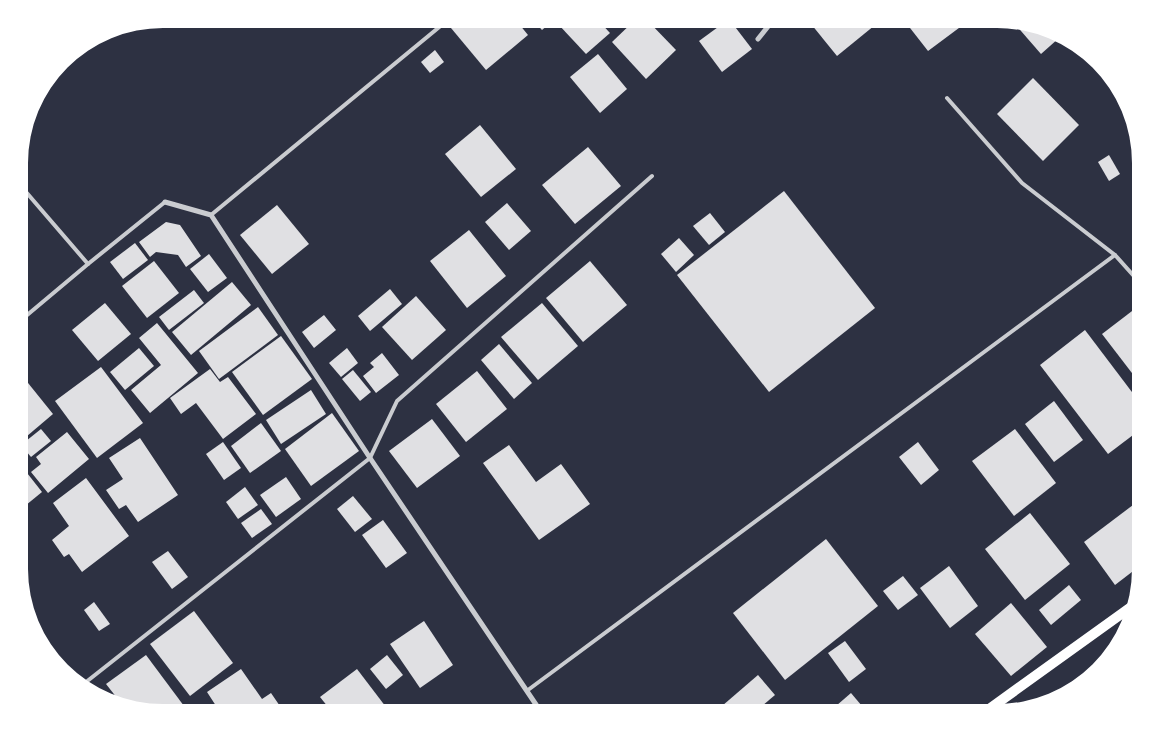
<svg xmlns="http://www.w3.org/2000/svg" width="1160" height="731" font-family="Cabin,sans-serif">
<rect width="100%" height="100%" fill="#2d3142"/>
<!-- building -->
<g fill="#e0e0e3">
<path d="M462,19H515L528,35L486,70L451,28Z"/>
<path d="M532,19H555L542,30Z"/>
<path d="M563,19H597L610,33L586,54L558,24Z"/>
<path d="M636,19H646L676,50L646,79L612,42Z"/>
<path d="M729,19L752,49L722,72L699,41Z"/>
<path d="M807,19H878L880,21L837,56Z"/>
<path d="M903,19H971L928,51Z"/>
<path d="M1015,24L1059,38L1041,54Z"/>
<path d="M435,50L444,62L430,73L421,62Z"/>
<path d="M598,54L627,89L600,113L570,77Z"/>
<path d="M1033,78L1079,125L1043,161L997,114Z"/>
<path d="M480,125L516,169L481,197L445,154Z"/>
<path d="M588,147L621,186L575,224L542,185Z"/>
<path d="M1109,155L1120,174L1109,181L1098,162Z"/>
<path d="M784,191L875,308L769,392L677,275Z"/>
<path d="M507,203L531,231L509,250L485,222Z"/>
<path d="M277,205L309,244L272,274L240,235Z"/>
<path d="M710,213L725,232L709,245L693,226Z"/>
<path d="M166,222L180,225L201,256L186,267L178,255L156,252L150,257L139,242Z"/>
<path d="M469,230L506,276L467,308L430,261Z"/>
<path d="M679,238L694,255L676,272L661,254Z"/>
<path d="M135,243L148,260L123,279L110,262Z"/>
<path d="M209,254L227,278L208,292L190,269Z"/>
<path d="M154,261L179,293L147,318L122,286Z"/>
<path d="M590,261L627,305L583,342L546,298Z"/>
<path d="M232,282L251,305L191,355L172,332Z"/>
<path d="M390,289L402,304L370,331L358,316Z"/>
<path d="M194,290L204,303L169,330L159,317Z"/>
<path d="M416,296L446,330L412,360L382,327Z"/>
<path d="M105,303L131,334L98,361L72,330Z"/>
<path d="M542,303L578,346L538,380L501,337Z"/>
<path d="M258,307L278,335L219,379L199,351Z"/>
<path d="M1136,308L1141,315V372L1135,377L1102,334Z"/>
<path d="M324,315L336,330L314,348L302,332Z"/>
<path d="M157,323L198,373L150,413L131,390L161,365L139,338Z"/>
<path d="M1085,330L1141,404V429L1108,454L1040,365Z"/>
<path d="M281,336L312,379L263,415L232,372Z"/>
<path d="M499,344L532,383L514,399L481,360Z"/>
<path d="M139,348L154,366L125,390L110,372Z"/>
<path d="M347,348L358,363L341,377L329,363Z"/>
<path d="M382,353L399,375L376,393L363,376L374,367L370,363Z"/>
<path d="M101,367L143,423L97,458L55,401Z"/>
<path d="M210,369L220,382L228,377L256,414L223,439L196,403L181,414L170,398Z"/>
<path d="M353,370L371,392L360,401L342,379Z"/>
<path d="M477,371L507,409L466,442L436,404Z"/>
<path d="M20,373L53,414L20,442Z"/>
<path d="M311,390L326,414L281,444L266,420Z"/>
<path d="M1054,401L1083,440L1054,462L1025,424Z"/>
<path d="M332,413L359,451L311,486L285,449Z"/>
<path d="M432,419L460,456L417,488L389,451Z"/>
<path d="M261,423L281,451L250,473L231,446Z"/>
<path d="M41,429L51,441L31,457L21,445Z"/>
<path d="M1015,429L1056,483L1014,516L972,461Z"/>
<path d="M67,432L89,459L48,493L31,472L41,464L36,457Z"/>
<path d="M140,438L178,495L138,522L126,505L119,509L106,490L123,479L109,458Z"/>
<path d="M223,442L241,468L224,480L206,454Z"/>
<path d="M918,442L939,470L921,485L899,457Z"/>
<path d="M509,445L536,482L561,464L590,504L539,540L483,463Z"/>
<path d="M20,464L42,492L20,510Z"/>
<path d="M286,477L301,499L276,517L260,495Z"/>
<path d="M86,478L129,536L82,572L69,554L64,557L52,540L69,526L53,503Z"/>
<path d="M245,487L258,505L238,519L226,502Z"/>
<path d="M353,496L372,519L355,532L337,509Z"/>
<path d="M1133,505L1141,516V565L1115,585L1084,542Z"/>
<path d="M261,509L272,524L252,538L241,523Z"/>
<path d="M1030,513L1070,564L1025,600L985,549Z"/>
<path d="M383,520L407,553L386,568L362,535Z"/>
<path d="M826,539L878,606L785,680L733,613Z"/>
<path d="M168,551L188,577L172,589L152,562Z"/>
<path d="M949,566L978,606L950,628L920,588Z"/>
<path d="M903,576L918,595L898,610L883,591Z"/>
<path d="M1069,585L1081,600L1051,625L1039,610Z"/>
<path d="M94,602L110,624L99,631L84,610Z"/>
<path d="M1011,603L1047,647L1011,676L975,634Z"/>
<path d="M194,611L233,663L190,696L150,644Z"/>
<path d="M424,621L453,665L420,688L390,644Z"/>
<path d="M845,641L866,669L849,682L828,653Z"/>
<path d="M146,655L184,706L175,712H162L117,698L106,684Z"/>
<path d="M387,655L403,675L386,689L370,669Z"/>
<path d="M1102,659L1103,661L1070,693L1066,688Z"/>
<path d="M241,669L262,699L271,693L284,712H220L207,692Z"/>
<path d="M357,669L389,711L388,712H332L320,697Z"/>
<path d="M758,675L775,695L755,712H715Z"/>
<path d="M851,693L867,712H829Z"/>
</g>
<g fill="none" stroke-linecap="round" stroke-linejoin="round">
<!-- service -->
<g stroke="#caccd0" stroke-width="4">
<path d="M947,98L1022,183L1115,255L1141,284"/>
<path d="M20,185L88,264"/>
<path d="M211,215L449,19"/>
<path d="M20,321L88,264L165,202"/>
<path d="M81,686L370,458L397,401L652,176"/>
<path d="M528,690L1115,255"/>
</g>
<!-- minor -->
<g stroke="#caccd0" stroke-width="5">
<path d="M758,39L774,19"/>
<path d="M165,202L211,215L370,458L541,712"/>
</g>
<!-- secondary -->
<path stroke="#fff" stroke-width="10" d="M985,712L1131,607"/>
</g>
<!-- crop -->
<path d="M0 0H1160V731H0ZM163 28H997A135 135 0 0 1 1132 163V569A135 135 0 0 1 997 704H163A135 135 0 0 1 28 569V163A135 135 0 0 1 163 28Z" fill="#fff" fill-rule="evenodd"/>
</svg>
